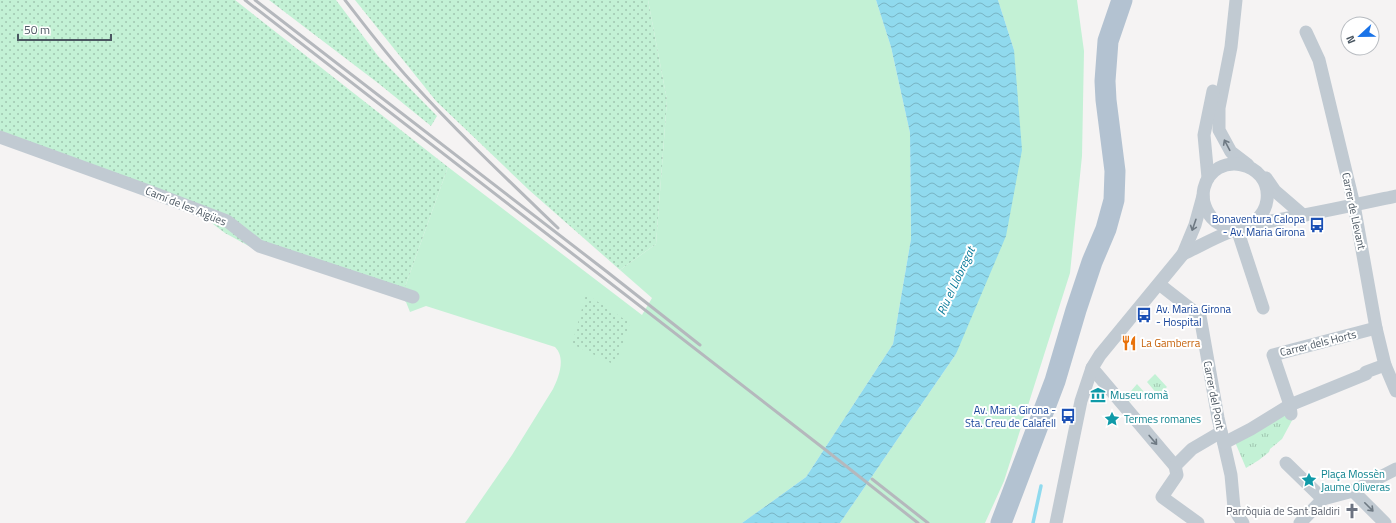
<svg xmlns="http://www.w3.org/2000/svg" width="1396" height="523" font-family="'Titillium Web',sans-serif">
<defs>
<pattern id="park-tufts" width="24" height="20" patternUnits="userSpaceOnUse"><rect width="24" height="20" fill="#c3f1d5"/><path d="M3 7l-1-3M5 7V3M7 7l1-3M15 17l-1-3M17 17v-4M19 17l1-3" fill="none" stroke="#a0c6b0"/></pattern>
<pattern id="garden-dots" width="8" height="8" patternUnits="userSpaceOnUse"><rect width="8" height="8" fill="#c3f1d5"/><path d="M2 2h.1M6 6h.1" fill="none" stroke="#a0c6b0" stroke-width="1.8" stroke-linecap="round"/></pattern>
<pattern id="water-waves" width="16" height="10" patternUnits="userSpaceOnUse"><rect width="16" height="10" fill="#90daee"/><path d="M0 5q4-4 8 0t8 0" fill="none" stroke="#78b4c4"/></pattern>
</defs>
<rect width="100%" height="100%" fill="#f5f3f3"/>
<!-- grass -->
<g fill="#c3f1d5">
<path d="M648,0H876L891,47L910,133L911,239L893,344L806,477L742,523H465L512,455L553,389C559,377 566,358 555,347L426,306L410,312L406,302L401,298L448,167L642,315L652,298L620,270L656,244L667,100Z"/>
<path d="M998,0H1077L1084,51L1082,156L1070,273L1004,481L985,523H840L956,354L1014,50Z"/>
<path d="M1137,384L1145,393L1128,402L1125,398Z"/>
</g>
<!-- park -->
<g fill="url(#park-tufts)">
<path d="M1155,374L1167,387L1158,395L1147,382Z"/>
<path d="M1286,412L1295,415L1282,439L1270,449L1269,452L1259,460L1246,468L1235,442Z"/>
</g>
<!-- garden -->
<g fill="url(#garden-dots)">
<path d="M0,0H235L448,167L401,298L256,250L225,233L209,221L193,213L0,138Z"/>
<path d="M269,0H336L378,56L437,116L431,126L378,83Z"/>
<path d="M355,0H648L667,100L656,244L620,270L529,190L436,101Z"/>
<path d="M586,294L630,323L615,365L572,344Z"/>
</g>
<!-- water -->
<path fill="url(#water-waves)" d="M876,0H998L1014,50L1022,150L1006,236L956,354L840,523H742L806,477L893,344L911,239L910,133L891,47Z"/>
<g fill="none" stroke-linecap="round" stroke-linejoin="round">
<!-- stream -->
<path stroke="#90daee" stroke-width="3.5" d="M1033,523L1041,486"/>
<!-- street -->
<g stroke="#c1cad2" stroke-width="13">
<path d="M1236,0L1231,47L1219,108V130L1231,152L1248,165"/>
<path d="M1306,32L1319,60L1354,205L1376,328L1385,365L1396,391"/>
<path d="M0,137L146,190L227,221L259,246L413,297"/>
<path d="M1208,178L1204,135L1213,91"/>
<path d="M1266,178L1275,191L1304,216"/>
<path d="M1237,229L1263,308"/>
<path d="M1183,254C1198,247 1212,239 1227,233C1236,229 1247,227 1255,221C1261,216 1266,208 1267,200C1272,161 1214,149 1204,188C1201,200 1206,213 1215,221C1221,225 1228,228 1235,228C1247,228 1259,223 1271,221C1313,214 1354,205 1396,196"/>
<path d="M1159,284L1200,316L1218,418L1231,475L1234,508L1239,517L1243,523"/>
<path d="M1092,368L1175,466L1177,475L1162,497L1198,523"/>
<path d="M1291,414L1290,405L1273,355L1376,328"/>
<path d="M1224,443L1251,429L1290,405L1366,374V372L1385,365"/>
<path d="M1286,463L1323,499"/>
<path d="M1175,466L1192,449L1221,432"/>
<path d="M1353,491L1385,523"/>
<path d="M1056,523L1081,401L1092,368L1100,355L1183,254L1195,225L1203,196"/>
<path d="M1300,523L1323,499L1353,491L1396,469"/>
</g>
<!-- primary -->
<path stroke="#b3c2d1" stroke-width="21" d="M1001,523L1055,381L1076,310L1092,262L1106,229L1114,200L1115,171L1106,100L1105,81L1108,41L1122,0"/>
<!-- rail -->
<g stroke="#b5b8bd" stroke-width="3">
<path d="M245,0L827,451L918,523"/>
<path d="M255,0L606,271L700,345"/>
<path d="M345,0C366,27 387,55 410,80C457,132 508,180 558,228"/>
<path d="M872,479L928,523"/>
</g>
</g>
<!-- one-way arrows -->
<defs><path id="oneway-shaft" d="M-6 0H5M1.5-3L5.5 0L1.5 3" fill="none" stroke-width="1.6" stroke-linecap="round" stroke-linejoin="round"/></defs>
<g stroke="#6e7983">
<use href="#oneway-shaft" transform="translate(1227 145) rotate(-118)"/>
<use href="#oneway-shaft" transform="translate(1194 225) rotate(109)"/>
<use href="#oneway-shaft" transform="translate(1153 440) rotate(50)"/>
<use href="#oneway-shaft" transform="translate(1369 507) rotate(45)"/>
</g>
<!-- icons -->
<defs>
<symbol id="bus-bare" viewBox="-9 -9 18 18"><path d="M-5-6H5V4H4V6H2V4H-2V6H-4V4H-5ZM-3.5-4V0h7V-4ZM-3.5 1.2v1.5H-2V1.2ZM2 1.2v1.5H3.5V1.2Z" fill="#1a4fb4" stroke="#fff" stroke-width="2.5" paint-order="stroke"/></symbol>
<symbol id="restaurant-bare" viewBox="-9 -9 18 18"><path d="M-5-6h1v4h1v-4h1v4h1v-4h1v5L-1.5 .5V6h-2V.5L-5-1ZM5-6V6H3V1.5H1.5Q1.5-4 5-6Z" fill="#e8710a" stroke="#fff" stroke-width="2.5" paint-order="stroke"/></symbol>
<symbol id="museum-bare" viewBox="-9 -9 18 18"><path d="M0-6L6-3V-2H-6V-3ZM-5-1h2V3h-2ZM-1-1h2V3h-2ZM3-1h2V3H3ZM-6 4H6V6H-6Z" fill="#0f9aa8" stroke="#fff" stroke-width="2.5" paint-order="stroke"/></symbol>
<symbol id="sight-bare" viewBox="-9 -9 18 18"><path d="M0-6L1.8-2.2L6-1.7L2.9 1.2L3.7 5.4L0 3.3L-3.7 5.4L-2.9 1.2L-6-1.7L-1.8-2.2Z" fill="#0f9aa8" stroke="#fff" stroke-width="2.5" paint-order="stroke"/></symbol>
<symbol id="church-bare" viewBox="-9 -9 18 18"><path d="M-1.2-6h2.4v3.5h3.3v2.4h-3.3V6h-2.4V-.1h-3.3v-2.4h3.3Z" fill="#6b7280" stroke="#fff" stroke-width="2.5" paint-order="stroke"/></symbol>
</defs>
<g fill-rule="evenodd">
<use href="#bus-bare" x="1306" y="214" width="22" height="22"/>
<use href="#bus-bare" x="1133" y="304" width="22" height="22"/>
<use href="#restaurant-bare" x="1118" y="332" width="22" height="22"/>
<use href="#museum-bare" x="1087" y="384" width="22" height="22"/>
<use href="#bus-bare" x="1057" y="405" width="22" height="22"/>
<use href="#sight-bare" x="1101" y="408" width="22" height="22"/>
<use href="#sight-bare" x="1298" y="469" width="22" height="22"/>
<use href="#church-bare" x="1341" y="500" width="22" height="22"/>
</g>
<g text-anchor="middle" stroke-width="4" stroke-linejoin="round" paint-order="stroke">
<!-- street labels -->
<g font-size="11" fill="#4a5661" stroke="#fff">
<text transform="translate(186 206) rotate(22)" y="4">Camí de les Aigües</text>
<text transform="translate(1354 211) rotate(78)" y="4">Carrer de Llevant</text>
<text transform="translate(1318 343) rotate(-14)" y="4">Carrer dels Horts</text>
<text transform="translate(1214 395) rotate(79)" y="4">Carrer del Pont</text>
</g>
<!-- transit labels -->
<g font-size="11" fill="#164399" stroke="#fff" text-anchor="end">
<text x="1305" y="223">Bonaventura Calopa<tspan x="1305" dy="13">- Av. Maria Girona</tspan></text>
<text x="1156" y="313" text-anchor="start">Av. Maria Girona<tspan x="1156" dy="13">- Hospital</tspan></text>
<text x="1056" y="414">Av. Maria Girona -<tspan x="1056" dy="13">Sta. Creu de Calafell</tspan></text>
</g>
<!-- food labels -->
<g font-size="11" fill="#c56008" stroke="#fff" text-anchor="start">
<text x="1141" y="347">La Gamberra</text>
</g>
<!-- culture labels -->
<g font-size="11" fill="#0d838f" stroke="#fff" text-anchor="start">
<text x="1110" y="399">Museu romà</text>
<text x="1124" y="423">Termes romanes</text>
<text x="1321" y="478">Plaça Mossèn<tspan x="1321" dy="13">Jaume Oliveras</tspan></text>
</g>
<!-- worship labels -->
<g font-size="11" fill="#5b616d" stroke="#fff" text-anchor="end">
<text x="1340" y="515">Parròquia de Sant Baldiri</text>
</g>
<!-- water labels -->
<g font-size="12" font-style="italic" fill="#0c7c9b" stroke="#fff">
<text transform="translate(956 281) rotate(-65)" y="4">Riu el Llobregat</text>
</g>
</g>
<!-- north arrow -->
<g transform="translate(1360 36) rotate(248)"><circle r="19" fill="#ffffff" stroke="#b7bbc0"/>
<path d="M0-3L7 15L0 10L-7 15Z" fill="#1a73e8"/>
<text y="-6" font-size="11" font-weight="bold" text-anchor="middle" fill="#4a5661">N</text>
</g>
<!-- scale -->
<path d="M18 34v6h93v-6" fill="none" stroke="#4a5661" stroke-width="2"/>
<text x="24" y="34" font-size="12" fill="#4a5661" stroke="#ffffff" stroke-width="3" paint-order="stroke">50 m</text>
</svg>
